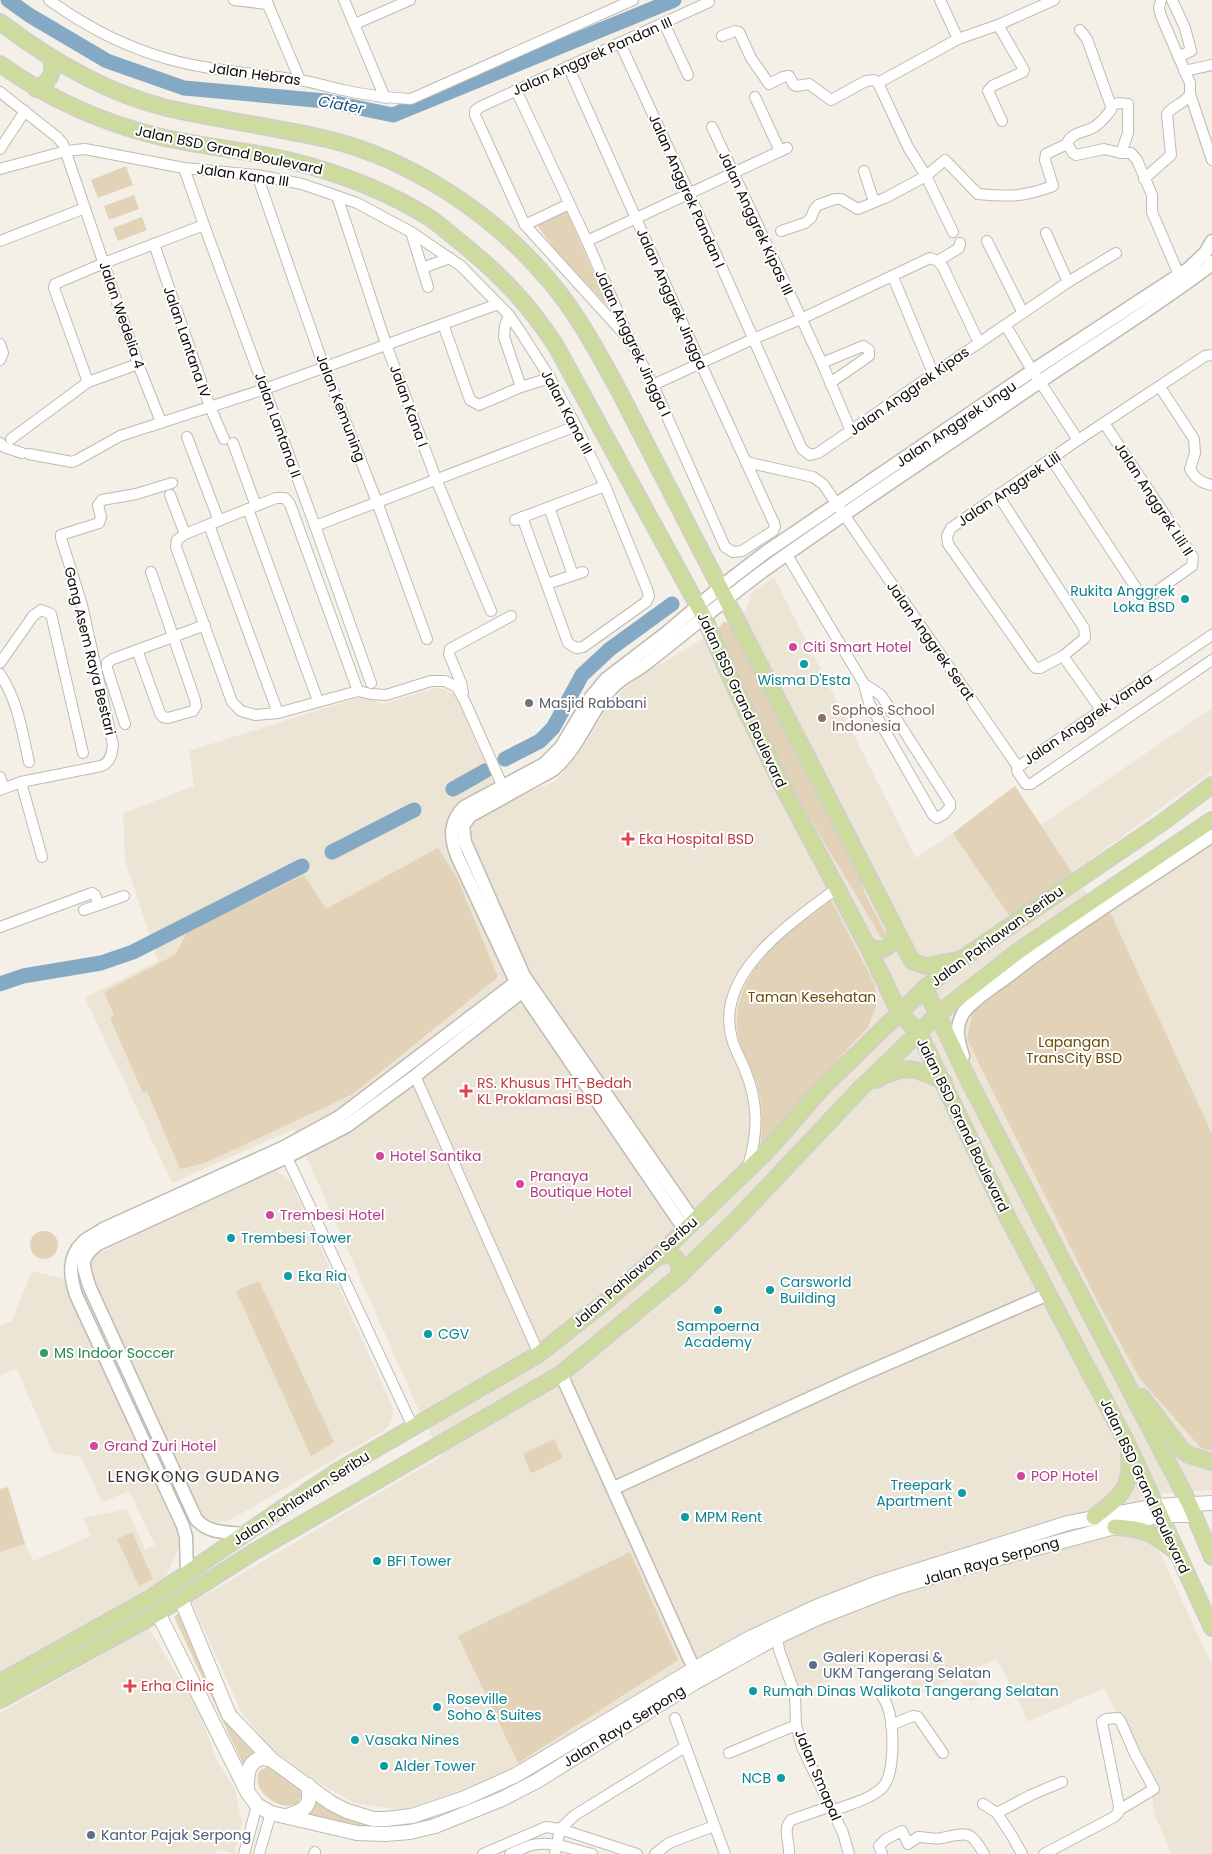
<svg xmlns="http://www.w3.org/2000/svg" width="1212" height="1854" font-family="Poppins,sans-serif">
<rect width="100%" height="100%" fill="#f5f0e7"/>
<!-- built -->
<g fill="#ece4d5">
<path d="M774,577L916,858L953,833L1015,786L1041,825L1212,708V771L1072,873L1102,913L1212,836V1490L1139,1495L1161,1555L1212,1665V1854H1171L1154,1813L1149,1772L1104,1688L1028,1722L997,1659L971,1670L983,1696L970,1702L958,1675L918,1695L896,1649L796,1697L775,1617L669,1675L512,1774L405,1810L356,1804L319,1783L273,1750L242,1713L192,1603L442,1456L416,1404L294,1129L172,1183L85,998L158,961L125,860L123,813L194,786L189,751L357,698H369L383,704L434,688L445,689L455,695L503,803L556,781L583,748L610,702L635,679L680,653L746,610L751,593Z"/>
<path d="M275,1170L290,1180L393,1408L392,1420L385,1430L230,1520L216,1523L204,1518L196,1508L88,1264L94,1256L149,1228Z"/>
<path d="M32,1271L63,1278L177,1532L179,1547L164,1580L0,1672V1624L1,1623L0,1620V1552L25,1544L33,1561L91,1536L83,1518L127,1509L145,1549L155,1545L129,1491L102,1502L81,1457L53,1453L17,1369L0,1375V1326L12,1321Z"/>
<path d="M149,1628L199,1711L216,1759L235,1789L242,1824L234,1854L217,1849L216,1854H0V1713Z"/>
</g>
<!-- green -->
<g fill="#e1d2b8">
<path d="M126,166L133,185L98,198L91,180Z"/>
<path d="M134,195L139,209L109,220L104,206Z"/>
<path d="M567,211L608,306L558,254L537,225Z"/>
<path d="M142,217L147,230L118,241L113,228Z"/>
<path d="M723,622L730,623L857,868L865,894L886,934V937L884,939L881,938C857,894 829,853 805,809C781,768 762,725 740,683L739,674L720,632L719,628Z"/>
<path d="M1015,786L1072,873L1010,917L953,833Z"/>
<path d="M438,848L457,878L498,977L353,1094L205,1163L180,1169L147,1091L143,1093L110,1018L114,1015L104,992L175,955L188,931L304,875L326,909Z"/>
<path d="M831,900L875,985L876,1006L868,1027L806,1093L760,1150C763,1125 764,1103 755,1079C751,1066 742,1054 739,1040C725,976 786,932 831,900Z"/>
<path d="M1109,910L1212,1134V1451L1201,1448L1140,1379L1100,1306L967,1039L972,1014L1038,958Z"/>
<circle cx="44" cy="1245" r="14"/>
<path d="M259,1281L334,1442L311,1456L236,1291Z"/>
<path d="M554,1439L563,1458L531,1473L523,1454Z"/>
<path d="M8,1487L25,1544L0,1552V1489Z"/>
<path d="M132,1532L153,1579L139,1586L117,1539Z"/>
<path d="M630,1552L678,1660L518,1763L458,1636Z"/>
<path d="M177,1614L180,1615L228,1720L256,1755L244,1766L174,1617Z"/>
<path d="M267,1767H271L299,1788L302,1796L298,1803C281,1814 248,1790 260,1770Z"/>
<path d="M318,1798L343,1812L428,1816L436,1818L454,1814L430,1824L376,1830L309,1816V1813Z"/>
</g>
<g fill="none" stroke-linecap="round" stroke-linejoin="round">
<!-- river -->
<g stroke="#84a9c4" stroke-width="15">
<path d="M8,0L29,15L107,61L184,88L326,101L393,115L674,0"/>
<path d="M505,759L540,741L553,728L582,675L610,649L672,604"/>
<path d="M453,789L485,771"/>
<path d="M332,852L414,810"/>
<path d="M0,984L23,976L101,963L133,952L302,866"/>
</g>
<defs>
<g id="minor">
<path d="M49,0C85,26 125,47 168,59C210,71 255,73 299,80C314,82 328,87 343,90C365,95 388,98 411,99L633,0"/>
<path d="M234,0L268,4"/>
<path d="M266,0L300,80"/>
<path d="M344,0L385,98"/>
<path d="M940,0L958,39"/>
<path d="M1161,0L1159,8L1161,16L1190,83V94L1212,160"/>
<path d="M1172,0L1185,28L1191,51L1178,57"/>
<path d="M664,23L688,75"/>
<path d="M355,24L410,0"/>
<path d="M998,25L1024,70L1023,72L992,86L988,91L1002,121"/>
<path d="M1080,30L1087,39L1111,106L1118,103L1128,104V133L1121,153H1131L1137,160L1152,195V212L1179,275"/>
<path d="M722,36L735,31L739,32L751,58L769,84L783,77L789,76L794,85L797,86L809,84L831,100L866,81L874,80L878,83L908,147L926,176L945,160L978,194C1010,197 1023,197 1053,186L1045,160L1046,154L1067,144C1070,132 1085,133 1094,127C1101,123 1106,116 1111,110V106"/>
<path d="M620,43L689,193L802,449L810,455L818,453L1068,282L1116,253"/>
<path d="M1184,71L1212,65"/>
<path d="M878,83L958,39L998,25L1054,0"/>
<path d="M516,90L587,241L630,340L653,385L725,547L733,552L742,551L773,531L775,527L774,523L701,364L568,66"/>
<path d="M0,92L57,137L63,144L138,364L161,422"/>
<path d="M755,97L780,151"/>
<path d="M712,127L822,363L851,431"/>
<path d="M1067,144L1073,153L1076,155L1104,149L1121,153"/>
<path d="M0,149L25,111"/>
<path d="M184,168L204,225L315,526L371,683"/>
<path d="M0,169L66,151L85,149L184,168L257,175L302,184L357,203L411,232L461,266L509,315L522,334L550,378L576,426L605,486L647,589L649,596L646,602L583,647L576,648L568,643L522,517"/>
<path d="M864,171L874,202"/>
<path d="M257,175L324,367L377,502L427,639"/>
<path d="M1144,179L1171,155L1167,114C1173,105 1185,104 1190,94"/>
<path d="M337,196L386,344L436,479L491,611"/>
<path d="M525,225L569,204"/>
<path d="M781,231L805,223L811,218L814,210L818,205L835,199H841L858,209L887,197L926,176L953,232"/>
<path d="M411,232L428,287"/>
<path d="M1046,233L1068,282"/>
<path d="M0,241L85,208"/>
<path d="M587,241L787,148"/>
<path d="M987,241L1023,313"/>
<path d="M154,244L210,407L224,439"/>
<path d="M938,261L959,248L960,243"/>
<path d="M422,268L450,258"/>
<path d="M893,277L933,373"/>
<path d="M509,315L505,326L504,337L521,387"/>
<path d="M443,324L470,400L479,405L521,387L550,378"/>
<path d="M1006,326L1029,365L1078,440"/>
<path d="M624,334L525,225L475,115V111L480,107L709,2"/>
<path d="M0,344L3,353L0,360"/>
<path d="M822,363L863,346L869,350V356L830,383"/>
<path d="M88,382L138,364"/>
<path d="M653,385L753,339L801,319L930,258L938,261L943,267L979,343"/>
<path d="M1160,387L1194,439L1195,453L1190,469C1196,479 1201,483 1212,485"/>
<path d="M187,437L219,521"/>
<path d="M11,439L88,382L54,288L55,284L104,263L204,225"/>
<path d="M0,443L4,447L22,453"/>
<path d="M233,443L256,506"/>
<path d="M29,454L72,462L77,460L120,436L265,389L498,304"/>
<path d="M1052,460L1138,591L1144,595L1150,596L1192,566L1193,557L1104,423"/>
<path d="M746,462L813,477L823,484L1018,767"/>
<path d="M170,495L185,534"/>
<path d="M998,495L1084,628L1085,638L1063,656"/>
<path d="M549,507L573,575"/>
<path d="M248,509L318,701"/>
<path d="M515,520L605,486"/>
<path d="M209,525L278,713"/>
<path d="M315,526L576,426"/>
<path d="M787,555L864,684L869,703L933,815L937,818L944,814L950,807V803L881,695L864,684"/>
<path d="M547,584L583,572"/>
<path d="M1212,635L1018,767L1017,771L1026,784H1031L1212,660"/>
<path d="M137,650L160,713L163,717L168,718L193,711L196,706L195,700L151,572"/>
<path d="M0,663L33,616L41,610L51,614L83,753"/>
<path d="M0,674C18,701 22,731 29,762"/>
<path d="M358,691L290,504L285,498H276L185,534L177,540L176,547L232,702L241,711L255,715L278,713L358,691L371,694L386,695L431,681H445L457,687L465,702L503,787"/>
<path d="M463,693L461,683L449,654L450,649L511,616"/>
<path d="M1102,711L1063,656L1040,668H1036L1033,665L948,544L947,536L951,528L1078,440L1205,356L1212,355"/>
<path d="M125,724L107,668V663L113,659L205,625"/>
<path d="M0,777L4,788"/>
<path d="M21,782L42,857"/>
<path d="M0,790L21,782L101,766C110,763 112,754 113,745L82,605L61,538V535L99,523L101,517L98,505L102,500L136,494L172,483"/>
<path d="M84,910L124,896"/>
<path d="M0,927L92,893L95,895L99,905"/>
<path d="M415,1076L539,1354"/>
<path d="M284,1151L413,1427"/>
<path d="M748,1167C758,1133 759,1104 745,1070C741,1060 735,1050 732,1039C713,973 793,922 837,888"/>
<path d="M777,1637L779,1650L795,1694L796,1725L802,1747L843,1833L849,1854"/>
<path d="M675,1718L725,1854"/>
<path d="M891,1725L913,1716L918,1717L943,1753"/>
<path d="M729,1753L796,1725"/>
<path d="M983,1804L997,1813"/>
<path d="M833,1811C849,1804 869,1800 882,1788C896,1774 894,1723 887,1705C885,1700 882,1696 880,1692"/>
<path d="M244,1854L257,1805"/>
<path d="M259,1854L271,1813"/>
<path d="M314,1854L315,1852"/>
<path d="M483,1854L546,1827L560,1829L637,1854"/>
<path d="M510,1854C517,1851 525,1847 532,1845C551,1840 574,1850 592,1854"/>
<path d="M555,1854L560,1829L575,1815L685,1747"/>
<path d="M655,1854L669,1843L714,1826"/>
<path d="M789,1854C790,1842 782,1830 791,1820L831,1806"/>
<path d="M882,1854L879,1846L886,1839L902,1831L908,1844L918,1837C926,1837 935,1840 942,1838C967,1833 970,1829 984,1854"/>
<path d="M1022,1854L1012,1836L997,1813L1031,1795L1062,1782"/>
<path d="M1044,1854L1114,1817L1118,1813L1119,1806L1102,1722L1106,1719L1118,1718L1121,1722L1135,1754L1154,1789L1119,1810"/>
</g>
<g id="tertiary">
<path d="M963,1056C958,1040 954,1027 964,1012C975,998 997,985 1011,974C1075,924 1145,881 1212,836"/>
<path d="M694,1221L524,976L465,842L463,826L470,816L553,770C583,745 592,702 621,680C629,674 640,669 648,662C688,631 726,598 766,569C854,506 945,447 1035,385C1092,346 1151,310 1207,268L1212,262"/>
<path d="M685,1230L516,982L457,856C450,837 449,822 464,807L544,764L561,747L591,697L606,679L666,633L719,588L766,552L1032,371L1188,269L1205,253L1212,241"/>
<path d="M561,1374L694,1669"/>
<path d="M614,1488L852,1379L1048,1294"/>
<path d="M245,1534C228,1532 208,1534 196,1519L90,1288C83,1266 78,1259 98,1244L287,1157L347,1126L415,1076L529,986"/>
<path d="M187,1572L186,1537L183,1526L76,1295C70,1276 67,1258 83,1242C88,1237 97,1234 103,1229L282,1148L339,1117L523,977"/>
</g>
<g id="secondary">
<path d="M181,1599L229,1715L272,1760L331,1803L347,1811L373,1819H385L412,1816L465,1798L516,1775L694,1669L752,1637L816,1607L875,1584L1068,1523L1155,1506L1212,1503"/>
<path d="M158,1613L248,1793L257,1805L271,1813L357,1833L385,1834L410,1832L435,1826L502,1799L537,1781L694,1683L777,1637L820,1617L897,1587L973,1565L1160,1515H1194"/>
<path d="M247,1790C247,1777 246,1762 262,1758L272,1760"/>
<path d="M287,1816C306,1810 312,1806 308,1785"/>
</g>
<g id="primary">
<path d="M0,22C50,60 105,93 167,108C220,120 274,127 327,139C410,159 492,213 547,278C576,311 597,351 618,389L912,961L922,965L927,966L958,960"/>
<path d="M0,64C49,99 102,123 161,137C203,147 248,150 291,161C339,173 387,191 430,218C440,225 450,234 459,241C499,273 528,303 556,346L704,617L736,690L782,785L868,947L899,1012L919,1033L1007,1216L1128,1445L1212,1628"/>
<path d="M36,89C49,82 55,74 51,59"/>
<path d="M868,947C885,953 892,947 896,931"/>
<path d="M925,988L970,1083L1190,1505L1212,1557"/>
<path d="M876,1080C905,1064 915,1067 944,1082"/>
<path d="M658,1256L669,1255L676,1258L680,1268L678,1277"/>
<path d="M1142,1397L1182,1450L1189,1455L1212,1462"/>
<path d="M1094,1517C1119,1498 1133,1488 1129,1454"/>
<path d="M1115,1527C1146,1529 1151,1532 1175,1551"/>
<path d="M0,1682L152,1597L336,1472L539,1354L605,1302L658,1256L766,1152L824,1086L925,988L960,960L1163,822L1212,785"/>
<path d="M0,1700L158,1613L252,1553L561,1374L678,1277L740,1216L860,1089L938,1014L1017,952L1212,820"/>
</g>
</defs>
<!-- minor casing -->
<use href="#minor" stroke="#bfbbb2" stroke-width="12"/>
<!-- tertiary casing -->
<use href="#tertiary" stroke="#bfbbb2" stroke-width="15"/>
<!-- secondary casing -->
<use href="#secondary" stroke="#bfbbb2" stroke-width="16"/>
<!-- primary casing -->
<use href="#primary" stroke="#cfcece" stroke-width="18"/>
<!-- minor -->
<use href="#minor" stroke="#fff" stroke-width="10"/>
<!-- tertiary -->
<use href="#tertiary" stroke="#fff" stroke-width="12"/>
<!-- secondary -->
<use href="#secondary" stroke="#fff" stroke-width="14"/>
<!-- primary -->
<use href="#primary" stroke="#cddc9e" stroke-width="15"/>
</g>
<!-- markers -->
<g fill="#0f9aa8" stroke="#fff" stroke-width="2">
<circle cx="1185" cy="599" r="5"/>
<circle cx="804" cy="664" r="5"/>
<circle cx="231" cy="1238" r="5"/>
<circle cx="288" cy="1276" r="5"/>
<circle cx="770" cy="1290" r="5"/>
<circle cx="718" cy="1310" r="5"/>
<circle cx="428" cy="1334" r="5"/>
<circle cx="962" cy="1493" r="5"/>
<circle cx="685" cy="1517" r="5"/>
<circle cx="377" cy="1561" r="5"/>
<circle cx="753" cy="1691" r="5"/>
<circle cx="437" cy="1707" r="5"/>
<circle cx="355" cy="1740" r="5"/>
<circle cx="384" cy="1766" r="5"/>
<circle cx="781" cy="1778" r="5"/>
</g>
<g fill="#d1479c" stroke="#fff" stroke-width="2">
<circle cx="793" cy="647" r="5"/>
<circle cx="380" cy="1156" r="5"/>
<circle cx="520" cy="1184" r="5"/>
<circle cx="270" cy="1215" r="5"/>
<circle cx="94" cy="1446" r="5"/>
<circle cx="1021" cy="1476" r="5"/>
</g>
<circle fill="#6b7280" stroke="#fff" stroke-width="2" cx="529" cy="703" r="5"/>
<circle fill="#8d6e63" stroke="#fff" stroke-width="2" cx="822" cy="718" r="5"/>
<g fill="#e0444e" stroke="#fff" stroke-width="2">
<path d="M625.5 831.5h5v5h5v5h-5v5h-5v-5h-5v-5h5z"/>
<path d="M463.5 1083.5h5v5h5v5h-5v5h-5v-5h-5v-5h5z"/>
<path d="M127.5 1678.5h5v5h5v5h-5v5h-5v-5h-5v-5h5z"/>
</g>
<circle fill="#2e9e5b" stroke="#fff" stroke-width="2" cx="44" cy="1353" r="5"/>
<g fill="#5c6f8a" stroke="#fff" stroke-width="2">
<circle cx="813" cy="1665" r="5"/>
<circle cx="91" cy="1835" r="5"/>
</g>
<g text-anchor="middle" stroke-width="4" stroke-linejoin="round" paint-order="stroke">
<!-- street labels -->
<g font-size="14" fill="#0d0c09" stroke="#fff">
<text transform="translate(592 56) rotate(-24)" y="5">Jalan Anggrek Pandan III</text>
<text transform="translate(255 74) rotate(8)" y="5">Jalan Hebras</text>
<text transform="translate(229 150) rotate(12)" y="5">Jalan BSD Grand Boulevard</text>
<text transform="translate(243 175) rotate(8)" y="5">Jalan Kana III</text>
<text transform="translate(687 191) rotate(66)" y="5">Jalan Anggrek Pandan I</text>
<text transform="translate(756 223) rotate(65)" y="5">Jalan Anggrek Kipas III</text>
<text transform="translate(672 299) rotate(66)" y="5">Jalan Anggrek Jingga</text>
<text transform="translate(122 315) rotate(71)" y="5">Jalan Wedelia 4</text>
<text transform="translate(187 342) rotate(71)" y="5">Jalan Lantana IV</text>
<text transform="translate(633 343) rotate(65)" y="5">Jalan Anggrek Jingga I</text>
<text transform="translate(909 391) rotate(-35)" y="5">Jalan Anggrek Kipas</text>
<text transform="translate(409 406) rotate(70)" y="5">Jalan Kana I</text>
<text transform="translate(341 408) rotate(69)" y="5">Jalan Kemuning</text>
<text transform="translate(567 412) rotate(62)" y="5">Jalan Kana III</text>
<text transform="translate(956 424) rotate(-34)" y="5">Jalan Anggrek Ungu</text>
<text transform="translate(278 425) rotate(70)" y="5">Jalan Lantana II</text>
<text transform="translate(1009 489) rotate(-34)" y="5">Jalan Anggrek Lili</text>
<text transform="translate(1154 499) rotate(57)" y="5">Jalan Anggrek Lili II</text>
<text transform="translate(931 641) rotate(55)" y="5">Jalan Anggrek Serat</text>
<text transform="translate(90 651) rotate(76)" y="5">Gang Asem Raya Bestari</text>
<text transform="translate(742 700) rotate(65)" y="5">Jalan BSD Grand Boulevard</text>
<text transform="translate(1088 719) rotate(-34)" y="5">Jalan Anggrek Vanda</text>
<text transform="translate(997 936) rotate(-36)" y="5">Jalan Pahlawan Seribu</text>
<text transform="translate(963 1125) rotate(64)" y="5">Jalan BSD Grand Boulevard</text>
<text transform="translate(635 1272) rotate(-41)" y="5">Jalan Pahlawan Seribu</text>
<text transform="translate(1145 1486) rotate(65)" y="5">Jalan BSD Grand Boulevard</text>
<text transform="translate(301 1498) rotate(-33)" y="5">Jalan Pahlawan Seribu</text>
<text transform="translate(991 1561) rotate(-16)" y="5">Jalan Raya Serpong</text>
<text transform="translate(624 1726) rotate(-32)" y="5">Jalan Raya Serpong</text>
<text transform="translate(818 1775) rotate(67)" y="5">Jalan Smapal</text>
</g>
<!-- culture labels -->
<g font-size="14" fill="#0d838f" stroke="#fff" text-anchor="start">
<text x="1175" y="596" text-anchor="end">Rukita Anggrek<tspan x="1175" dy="16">Loka BSD</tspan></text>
<text x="804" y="685" text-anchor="middle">Wisma D'Esta</text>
<text x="241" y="1243">Trembesi Tower</text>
<text x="298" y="1281">Eka Ria</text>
<text x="780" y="1287">Carsworld<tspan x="780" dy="16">Building</tspan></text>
<text x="718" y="1331" text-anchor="middle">Sampoerna<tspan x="718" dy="16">Academy</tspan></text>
<text x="438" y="1339">CGV</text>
<text x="952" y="1490" text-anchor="end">Treepark<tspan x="952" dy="16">Apartment</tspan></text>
<text x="695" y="1522">MPM Rent</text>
<text x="387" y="1566">BFI Tower</text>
<text x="763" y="1696">Rumah Dinas Walikota Tangerang Selatan</text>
<text x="447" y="1704">Roseville<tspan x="447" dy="16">Soho &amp; Suites</tspan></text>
<text x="365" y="1745">Vasaka Nines</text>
<text x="394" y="1771">Alder Tower</text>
<text x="771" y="1783" text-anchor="end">NCB</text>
</g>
<!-- hotel labels -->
<g font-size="14" fill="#b23c85" stroke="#fff" text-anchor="start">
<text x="803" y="652">Citi Smart Hotel</text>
<text x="390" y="1161">Hotel Santika</text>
<text x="530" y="1181">Pranaya<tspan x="530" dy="16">Boutique Hotel</tspan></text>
<text x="280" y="1220">Trembesi Hotel</text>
<text x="104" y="1451">Grand Zuri Hotel</text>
<text x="1031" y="1481">POP Hotel</text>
</g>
<!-- worship labels -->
<g font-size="14" fill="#5b616d" stroke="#fff" text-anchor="start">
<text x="539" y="708">Masjid Rabbani</text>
</g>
<!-- education labels -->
<g font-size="14" fill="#785e54" stroke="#fff" text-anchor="start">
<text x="832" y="715">Sophos School<tspan x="832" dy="16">Indonesia</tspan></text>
</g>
<!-- health labels -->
<g font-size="14" fill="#be3a42" stroke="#fff" text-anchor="start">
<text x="639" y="844">Eka Hospital BSD</text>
<text x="477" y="1088">RS. Khusus THT-Bedah<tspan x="477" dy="16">KL Proklamasi BSD</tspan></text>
<text x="141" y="1691">Erha Clinic</text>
</g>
<!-- park labels -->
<g font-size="14" fill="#674b05" stroke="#fff">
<text x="812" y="1002">Taman Kesehatan</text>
<text x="1074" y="1047">Lapangan<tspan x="1074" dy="16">TransCity BSD</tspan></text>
</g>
<!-- leisure labels -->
<g font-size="14" fill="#27864d" stroke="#fff" text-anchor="start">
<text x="54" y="1358">MS Indoor Soccer</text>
</g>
<!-- service labels -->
<g font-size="14" fill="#4e5e75" stroke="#fff" text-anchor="start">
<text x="823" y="1662">Galeri Koperasi &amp;<tspan x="823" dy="16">UKM Tangerang Selatan</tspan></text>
<text x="101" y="1840">Kantor Pajak Serpong</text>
</g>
<!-- water labels -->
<g font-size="15" font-style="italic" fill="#19567b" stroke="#fff">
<text transform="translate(341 105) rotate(10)" y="5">Ciater</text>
</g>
<!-- quarter labels -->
<g font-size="16" letter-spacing="1" fill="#38342d" stroke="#fff">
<text x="194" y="1482">LENGKONG GUDANG</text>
</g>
</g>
</svg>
